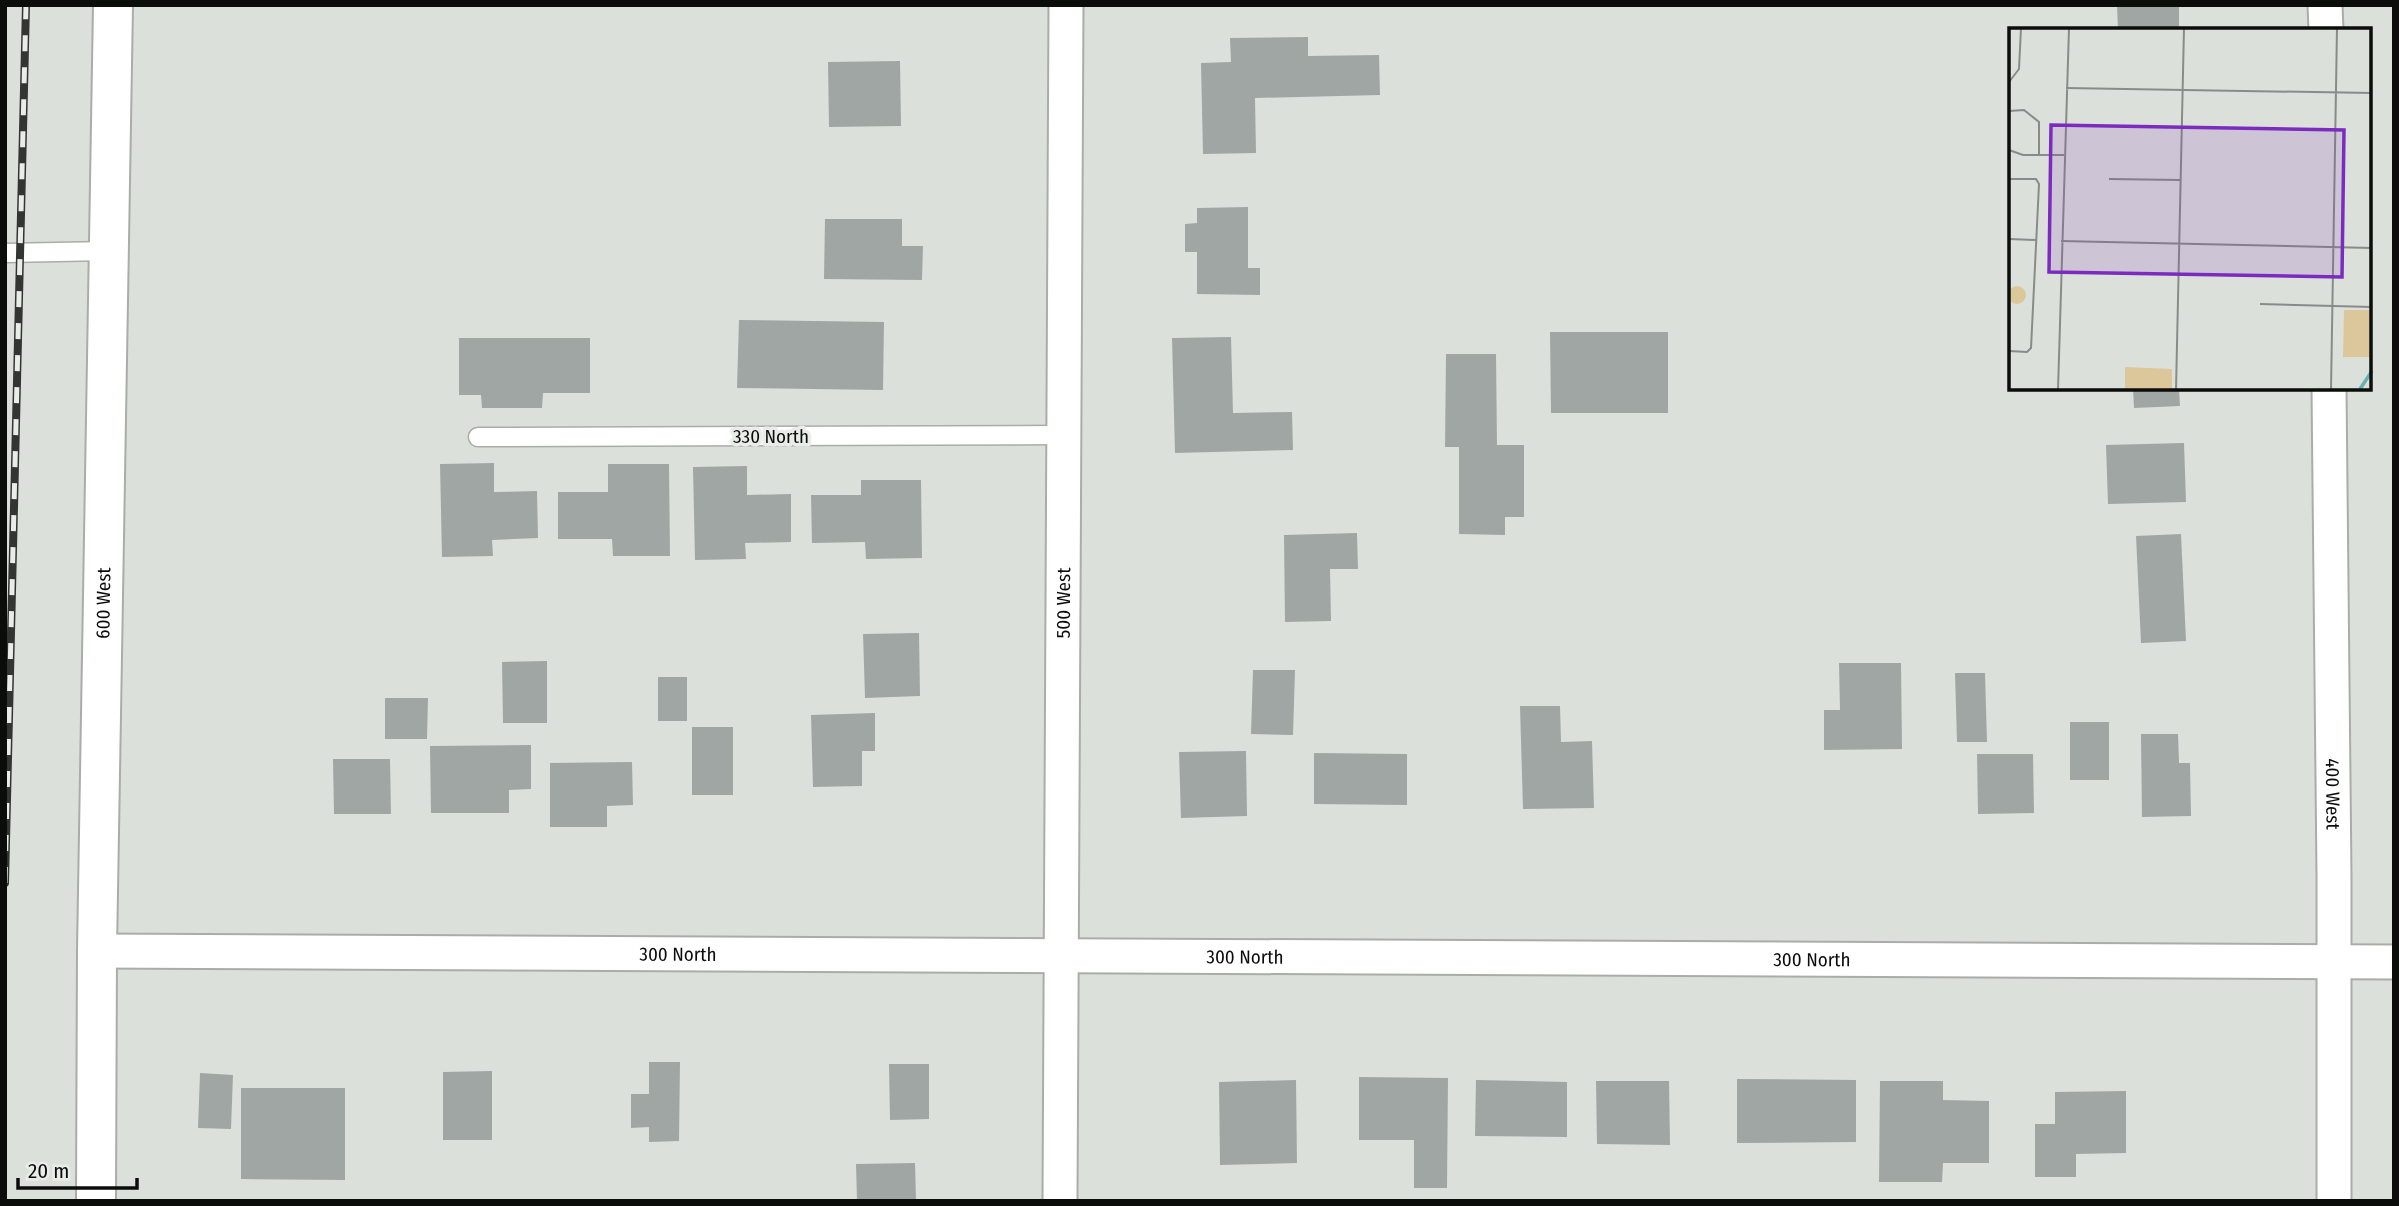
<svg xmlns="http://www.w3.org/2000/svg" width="2399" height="1206" font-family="'Fira Sans Condensed',sans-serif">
<rect width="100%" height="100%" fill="#dce0db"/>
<!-- building -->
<g fill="#a0a6a4">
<path d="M2117,5H2179V30H2118Z"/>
<path d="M1308,37V56L1379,55L1380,95L1255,98L1256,153L1203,154L1201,63L1231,62L1230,38Z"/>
<path d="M900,61L901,126L829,127L828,62Z"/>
<path d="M1248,207V268H1260V295L1197,294V252H1185V224L1197,223V208Z"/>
<path d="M825,219H902V246H923L922,280L824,279Z"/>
<path d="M739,320L884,322L883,390L737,388Z"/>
<path d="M1550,332H1668V413H1551Z"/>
<path d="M1231,337L1233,413L1292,412L1293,450L1175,453L1172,338Z"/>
<path d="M459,338H590V393H543L542,408H482L481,395H459Z"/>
<path d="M1446,354H1496L1497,445H1524V517H1505V535L1459,534V447H1445Z"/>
<path d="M2133,388H2179L2180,406L2134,408Z"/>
<path d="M2184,443L2186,502L2108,504L2106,445Z"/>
<path d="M494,463V492L537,491L538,538L492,540L493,556L442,557L440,464Z"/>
<path d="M608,464H669L670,556H613L612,539H558V492H608Z"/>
<path d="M747,466V495L791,494V542L745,543L746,559L695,560L693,467Z"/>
<path d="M861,480H921L922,558L866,559L865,542L812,543L811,495H861Z"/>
<path d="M1357,533L1358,569H1330L1331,621L1285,622L1284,535Z"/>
<path d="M2181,534L2186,641L2141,643L2136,536Z"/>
<path d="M919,633L920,696L865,698L863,634Z"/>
<path d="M547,661V723H503L502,662Z"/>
<path d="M1839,663H1901L1902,749L1824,750V710H1840Z"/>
<path d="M1253,670H1295L1293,735L1251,734Z"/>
<path d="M1955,673H1985L1987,742H1957Z"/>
<rect x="658" y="677" width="29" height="44"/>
<path d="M385,698H428L427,739H385Z"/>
<path d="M1520,706H1560L1561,742L1592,741L1594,808L1523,809Z"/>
<path d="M875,713V751H862V786L813,787L811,715Z"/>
<rect x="2070" y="722" width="39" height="58"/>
<rect x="692" y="727" width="41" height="68"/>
<path d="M2141,734H2178L2179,763H2190L2191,816L2142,817Z"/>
<path d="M531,745V789L509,790V813H431L430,746Z"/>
<path d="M1246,751L1247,816L1181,818L1179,752Z"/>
<path d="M1314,753L1407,754V805L1314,804Z"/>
<path d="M1977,754H2033L2034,813L1978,814Z"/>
<path d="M333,759H390L391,814H334Z"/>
<path d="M632,762L633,805L607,806V827H550V763Z"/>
<path d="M649,1062H680L679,1141L649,1142V1127L631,1128V1094H649Z"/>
<path d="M889,1064H929V1119L890,1120Z"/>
<path d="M492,1071V1140H443V1072Z"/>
<path d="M200,1073L233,1075L231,1129L198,1128Z"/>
<path d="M1359,1077L1448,1078L1447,1188H1414V1140H1359Z"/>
<path d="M1737,1079L1856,1080V1142L1737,1143Z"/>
<path d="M1296,1080L1297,1163L1220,1165L1219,1082Z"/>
<path d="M1476,1080L1567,1082V1137L1475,1136Z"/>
<path d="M1596,1081H1669L1670,1145L1597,1144Z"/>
<path d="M1880,1081H1943V1100L1989,1101V1163H1943L1942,1182H1879Z"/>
<path d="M241,1088H345V1180L241,1179Z"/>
<path d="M2126,1091V1153L2076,1154V1177H2035V1124H2055V1092Z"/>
<path d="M915,1163L916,1201H857L856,1164Z"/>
</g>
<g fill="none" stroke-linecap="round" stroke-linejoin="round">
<defs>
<g id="lane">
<path d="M5,253L108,251"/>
<path d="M478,437L1064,435"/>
</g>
<g id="street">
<path d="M2325,5L2326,30"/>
<path id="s1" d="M2329,388L2334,876V1201"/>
<path id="s2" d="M97,951L2394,962"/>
<path id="s3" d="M1060,1201L1066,5"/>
</g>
<g id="secondary">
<path id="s4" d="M96,1201L97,951L113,5"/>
</g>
</defs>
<!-- lane casing -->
<use href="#lane" stroke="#a9ada8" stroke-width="21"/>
<!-- street casing -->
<use href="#street" stroke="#a9ada8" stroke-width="37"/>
<!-- secondary casing -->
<use href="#secondary" stroke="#a9ada8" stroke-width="42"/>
<!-- lane -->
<use href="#lane" stroke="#fff" stroke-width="18"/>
<!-- street -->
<use href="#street" stroke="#fff" stroke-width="33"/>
<!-- secondary -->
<use href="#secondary" stroke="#fff" stroke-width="38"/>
<defs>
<path id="rail" d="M5,883L26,5"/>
</defs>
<!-- rail casing -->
<use href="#rail" stroke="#333532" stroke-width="8"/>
<!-- rail -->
<use href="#rail" stroke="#e9ede8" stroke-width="5" stroke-dasharray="16" stroke-linecap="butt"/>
</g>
<g text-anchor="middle" stroke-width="7" stroke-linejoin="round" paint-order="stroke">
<!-- street labels -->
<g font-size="19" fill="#0b0d0b" stroke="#e9ede8">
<text x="771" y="443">330 North</text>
<text dy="7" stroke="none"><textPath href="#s4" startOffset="598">600 West</textPath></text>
<text dy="7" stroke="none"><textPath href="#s3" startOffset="598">500 West</textPath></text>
<text dy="7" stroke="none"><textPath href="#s1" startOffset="406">400 West</textPath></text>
<text dy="7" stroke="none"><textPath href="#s2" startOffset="581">300 North</textPath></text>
<text dy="7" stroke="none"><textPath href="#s2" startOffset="1148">300 North</textPath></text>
<text dy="7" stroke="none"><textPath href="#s2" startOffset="1715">300 North</textPath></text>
</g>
</g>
<!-- overview -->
<g transform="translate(2009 28)">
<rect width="362" height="362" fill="#dce0db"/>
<path d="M-1 267a9 9 0 1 1 18 0a9 9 0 1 1-18 0ZM335,282H362V329H334ZM116,339L163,341V362H116Z" fill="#dcc79b"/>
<path fill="none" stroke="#65b2b0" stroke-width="3.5" d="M351,361L363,343"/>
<path fill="none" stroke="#888c88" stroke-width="2" d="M0,54L10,41L12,0M57,60L363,65M0,83L15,82L30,94V127M0,122L14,127H55M0,151H27L30,156L22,320L18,324L0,323M100,151L171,152M0,211L27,212M52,213L363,220M251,276L363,279M49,362L60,0M167,362L175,0M322,362L328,0"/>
<path fill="#7b2cbf" fill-opacity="0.15" stroke="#7b2cbf" stroke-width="3.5" d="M42,97L335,102L333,249L40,244Z"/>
<rect width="362" height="362" fill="none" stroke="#0b0d0b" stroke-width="3.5"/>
</g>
<!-- border -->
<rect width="2399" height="1206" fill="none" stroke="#0b0d0b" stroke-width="14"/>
<!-- scale -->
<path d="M18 1178v10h119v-10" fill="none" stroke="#0b0d0b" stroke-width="3.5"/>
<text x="28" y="1178" font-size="21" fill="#0b0d0b" stroke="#e9ede8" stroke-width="5" paint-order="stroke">20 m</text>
</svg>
